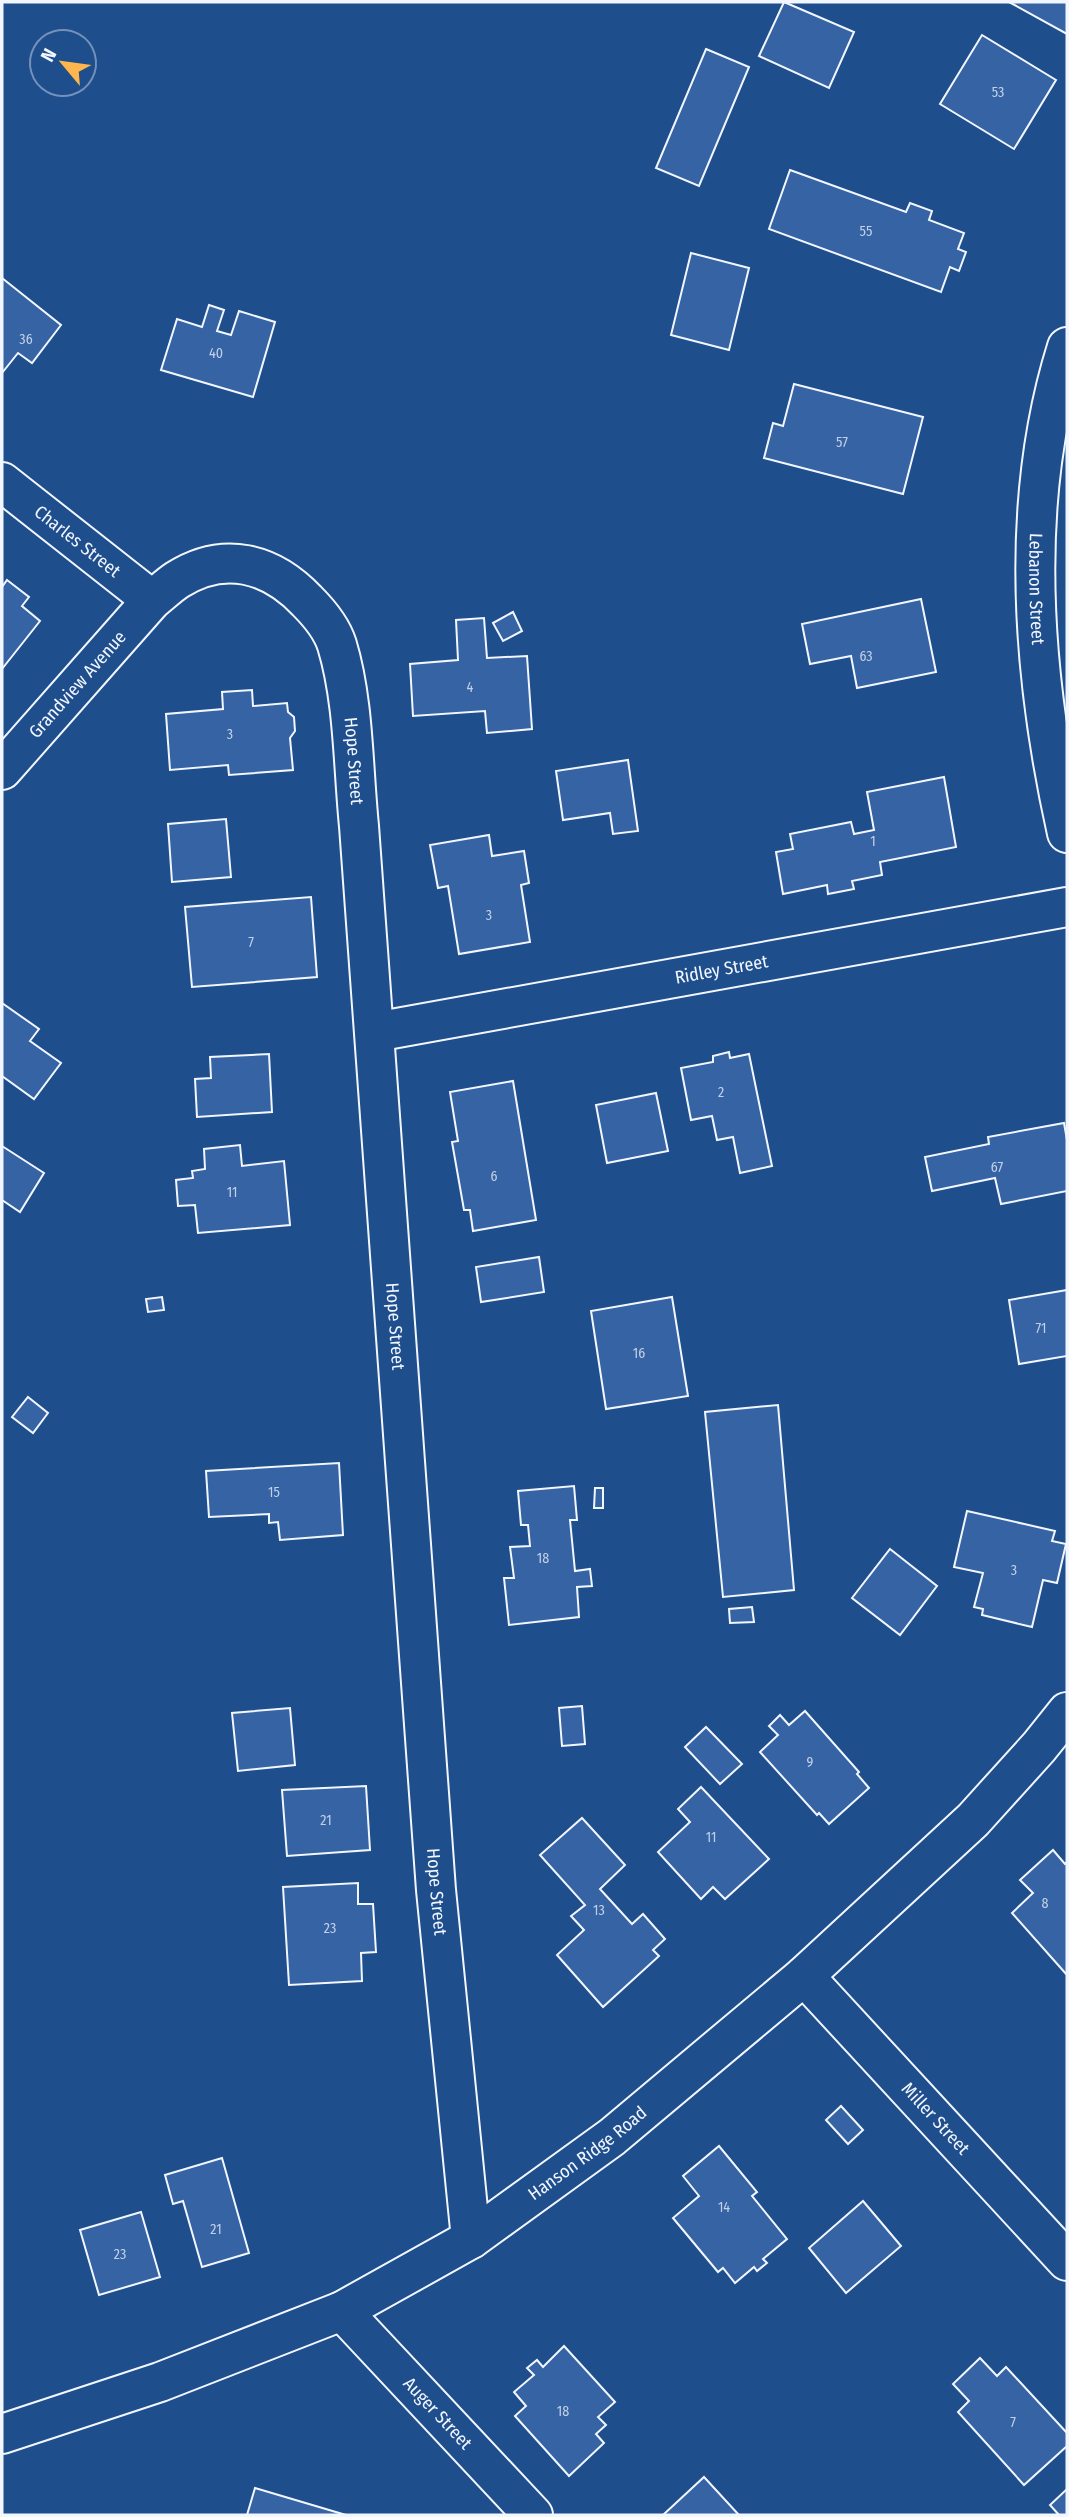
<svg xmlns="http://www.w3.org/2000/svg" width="1069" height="2517" font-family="'Fira Sans Condensed',sans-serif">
<rect width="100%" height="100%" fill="#1f4e8c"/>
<!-- building -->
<g fill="#3563a3" stroke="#f2f6ff" stroke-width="2">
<path d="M784,2L854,32L829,88L759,56Z"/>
<path d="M1009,2H1067V34Z"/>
<path d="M982,35L1056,80L1014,149L940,104Z"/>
<path d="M706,49L749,67L699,186L656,168Z"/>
<path d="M790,170L906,212L910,203L932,211L929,220L964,233L958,249L966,252L959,271L950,267L941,292L769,229Z"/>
<path d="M691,253L749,268L729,350L671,335Z"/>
<path d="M2,278L61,325L32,363L18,353L2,373Z"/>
<path d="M209,305L224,310L217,331L231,335L239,311L275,322L253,397L161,370L177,319L202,327Z"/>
<path d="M794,384L923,417L903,494L764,458L773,423L783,426Z"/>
<path d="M7,580L29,597L22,606L40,621L2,669V587Z"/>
<path d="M921,599L936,672L857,688L851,656L810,664L802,624Z"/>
<path d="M513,612L522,631L503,641L493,623Z"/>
<path d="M484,618L487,658L527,656L532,729L487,733L485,711L413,716L410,664L458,660L456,620Z"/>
<path d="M252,690L253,706L287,703L288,712L294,717L295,731L290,738L293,770L229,775L228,765L170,770L166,714L223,709L222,692Z"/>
<path d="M628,760L638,831L613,834L610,813L563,820L556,771Z"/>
<path d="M944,777L956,847L880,862L882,875L852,881L854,889L828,894L827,885L783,894L776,852L793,849L790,834L851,822L854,834L874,830L867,792Z"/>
<path d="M226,819L231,877L172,882L168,824Z"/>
<path d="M489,835L492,856L524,851L529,883L521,885L530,942L459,954L448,886L438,888L430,845Z"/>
<path d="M311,897L317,977L192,987L185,907Z"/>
<path d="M2,1003L39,1029L30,1041L61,1063L34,1099L2,1076Z"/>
<path d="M729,1052L730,1058L749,1054L772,1166L740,1173L733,1137L717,1140L712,1116L691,1120L681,1068L713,1062V1056Z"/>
<path d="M269,1054L272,1112L197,1117L195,1079L211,1078L210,1057Z"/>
<path d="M513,1081L536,1220L473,1231L470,1210H464L452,1142L458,1141L450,1092Z"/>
<path d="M656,1093L668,1151L607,1163L596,1105Z"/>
<path d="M1064,1123L1067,1140V1191L1001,1204L995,1178L932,1191L925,1157L989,1144L988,1137Z"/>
<path d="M240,1145L242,1166L284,1161L290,1225L198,1233L195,1205L178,1206L176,1180L193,1178L192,1171L205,1169L204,1149Z"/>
<path d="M2,1146L44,1173L20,1212L2,1200Z"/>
<path d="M539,1257L544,1292L481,1302L476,1267Z"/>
<path d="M1067,1290V1356L1019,1364L1009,1300Z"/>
<path d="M162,1297L164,1310L148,1312L146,1299Z"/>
<path d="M672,1297L688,1396L606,1409L591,1311Z"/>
<path d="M28,1397L48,1413L33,1433L12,1417Z"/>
<path d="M778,1405L794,1590L723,1597L705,1412Z"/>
<path d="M339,1463L343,1535L280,1540L278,1522L269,1523V1514L209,1517L206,1471Z"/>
<path d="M574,1486L577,1520H570L575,1571L590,1569L592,1586L577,1587L579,1617L509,1625L504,1578H514L510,1547L530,1546L528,1525H521L518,1491Z"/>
<path d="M595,1488H603V1508H594Z"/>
<path d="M967,1511L1055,1531L1052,1541L1066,1544L1057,1583L1043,1580L1032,1627L982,1615L983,1609L974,1607L983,1573L954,1567Z"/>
<path d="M890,1549L937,1586L900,1635L852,1598Z"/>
<path d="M752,1607L754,1622L730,1623L729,1609Z"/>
<path d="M582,1706L585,1744L562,1746L559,1708Z"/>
<path d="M290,1708L295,1765L238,1771L232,1713Z"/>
<path d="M805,1711L859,1772L857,1774L869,1788L829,1824L819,1813L817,1815L760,1752L778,1735L769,1726L780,1715L789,1725Z"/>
<path d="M706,1727L742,1764L720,1784L685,1747Z"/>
<path d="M366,1786L370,1850L287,1856L282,1790Z"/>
<path d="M701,1787L769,1859L725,1899L713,1887L701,1899L658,1852L690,1822L678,1809Z"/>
<path d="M582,1818L625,1865L600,1889L632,1924L643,1914L665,1939L653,1950L659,1956L603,2007L557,1955L584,1930L571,1916L585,1905L540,1855Z"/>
<path d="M1053,1850L1065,1864L1067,1862V1975L1012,1913L1033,1893L1020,1880Z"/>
<path d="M358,1883V1904H373L376,1952L361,1953L362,1981L289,1985L283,1887Z"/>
<path d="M841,2106L863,2130L848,2144L826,2120Z"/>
<path d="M719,2146L757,2192L752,2196L787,2239L763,2259L767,2263L757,2271L754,2267L735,2283L723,2268L718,2272L673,2218L699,2196L683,2176Z"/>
<path d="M222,2158L249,2253L202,2267L183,2201L173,2204L165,2175Z"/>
<path d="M863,2201L901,2246L846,2293L809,2248Z"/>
<path d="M141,2212L160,2277L99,2295L80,2230Z"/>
<path d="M564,2346L615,2402L598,2417L606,2425L596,2434L604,2443L569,2476L515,2416L526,2406L514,2392L534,2375L527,2368L537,2360L543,2367Z"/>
<path d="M980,2358L997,2376L1006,2367L1067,2433V2446L1024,2485L958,2412L969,2401L953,2384Z"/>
<path d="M704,2477L739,2515H663Z"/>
<path d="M255,2488L346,2515H247Z"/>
<path d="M1067,2489V2515H1059L1050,2505Z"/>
</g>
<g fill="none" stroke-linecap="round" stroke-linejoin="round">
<defs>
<g id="street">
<path id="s1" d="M2,482L152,600"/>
<path id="s2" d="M2,770L152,600C160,594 168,586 177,580C224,550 271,563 307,601C319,613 332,629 337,645C354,701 353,767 359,826L436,1890L471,2239"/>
<path id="s3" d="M375,1032L1067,907"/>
<path id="s4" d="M804,1976L1067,2261"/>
<path id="s5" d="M342,2311L533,2515"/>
<path id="s6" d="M2,2434L160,2382L342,2311L471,2239L612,2137L804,1976L973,1820L1039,1747L1067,1712"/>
</g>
<g id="highway">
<path id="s7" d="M1067,347C1018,503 1032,676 1067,833"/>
</g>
</defs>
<!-- street casing -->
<use href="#street" stroke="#f2f6ff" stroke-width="42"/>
<!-- highway casing -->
<use href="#highway" stroke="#f2f6ff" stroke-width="42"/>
<!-- street -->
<use href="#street" stroke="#1f4e8c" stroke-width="38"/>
<!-- highway -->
<use href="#highway" stroke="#1f4e8c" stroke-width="38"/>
</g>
<g text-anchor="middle" stroke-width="5" stroke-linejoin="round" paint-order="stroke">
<!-- number labels -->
<g font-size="14" fill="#c3d1e8">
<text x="998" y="97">53</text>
<text x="866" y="236">55</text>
<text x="26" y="344">36</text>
<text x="216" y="358">40</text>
<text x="842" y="447">57</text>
<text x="866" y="661">63</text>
<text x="470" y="692">4</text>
<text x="230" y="739">3</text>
<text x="873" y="846">1</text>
<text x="489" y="920">3</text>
<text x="251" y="947">7</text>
<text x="721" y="1097">2</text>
<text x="997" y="1172">67</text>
<text x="494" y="1181">6</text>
<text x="232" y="1197">11</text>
<text x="1041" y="1333">71</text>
<text x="639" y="1358">16</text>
<text x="274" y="1497">15</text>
<text x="543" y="1563">18</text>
<text x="1014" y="1575">3</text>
<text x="810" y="1767">9</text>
<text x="326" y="1825">21</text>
<text x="711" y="1842">11</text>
<text x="1045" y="1908">8</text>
<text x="599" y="1915">13</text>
<text x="330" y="1933">23</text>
<text x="724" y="2212">14</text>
<text x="216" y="2234">21</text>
<text x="120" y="2259">23</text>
<text x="563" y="2416">18</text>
<text x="1013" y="2427">7</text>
</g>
<!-- street labels -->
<g font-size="18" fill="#f2f6ff" stroke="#1f4e8c">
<text dy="6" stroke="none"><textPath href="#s1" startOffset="96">Charles Street</textPath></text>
<text dy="6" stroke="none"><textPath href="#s7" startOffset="245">Lebanon Street</textPath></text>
<text dy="6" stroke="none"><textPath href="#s2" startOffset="114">Grandview Avenue</textPath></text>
<text dy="6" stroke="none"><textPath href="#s2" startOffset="574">Hope Street</textPath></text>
<text dy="6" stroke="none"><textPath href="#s3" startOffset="352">Ridley Street</textPath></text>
<text dy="6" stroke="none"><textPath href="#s2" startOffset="1141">Hope Street</textPath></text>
<text dy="6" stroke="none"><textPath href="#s2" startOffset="1708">Hope Street</textPath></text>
<text dy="6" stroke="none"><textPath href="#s4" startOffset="194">Miller Street</textPath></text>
<text dy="6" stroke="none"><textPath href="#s6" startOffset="654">Hanson Ridge Road</textPath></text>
<text dy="6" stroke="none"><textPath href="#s5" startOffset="140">Auger Street</textPath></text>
</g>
</g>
<!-- border -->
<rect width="1069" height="2517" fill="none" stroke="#f2f6ff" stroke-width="7"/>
<!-- north arrow -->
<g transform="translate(63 63) rotate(299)"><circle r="33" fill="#1f4e8c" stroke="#7391ba" stroke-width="2"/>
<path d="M0-5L12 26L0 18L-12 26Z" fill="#ffb74d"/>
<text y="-10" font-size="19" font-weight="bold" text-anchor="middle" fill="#f2f6ff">N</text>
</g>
</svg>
